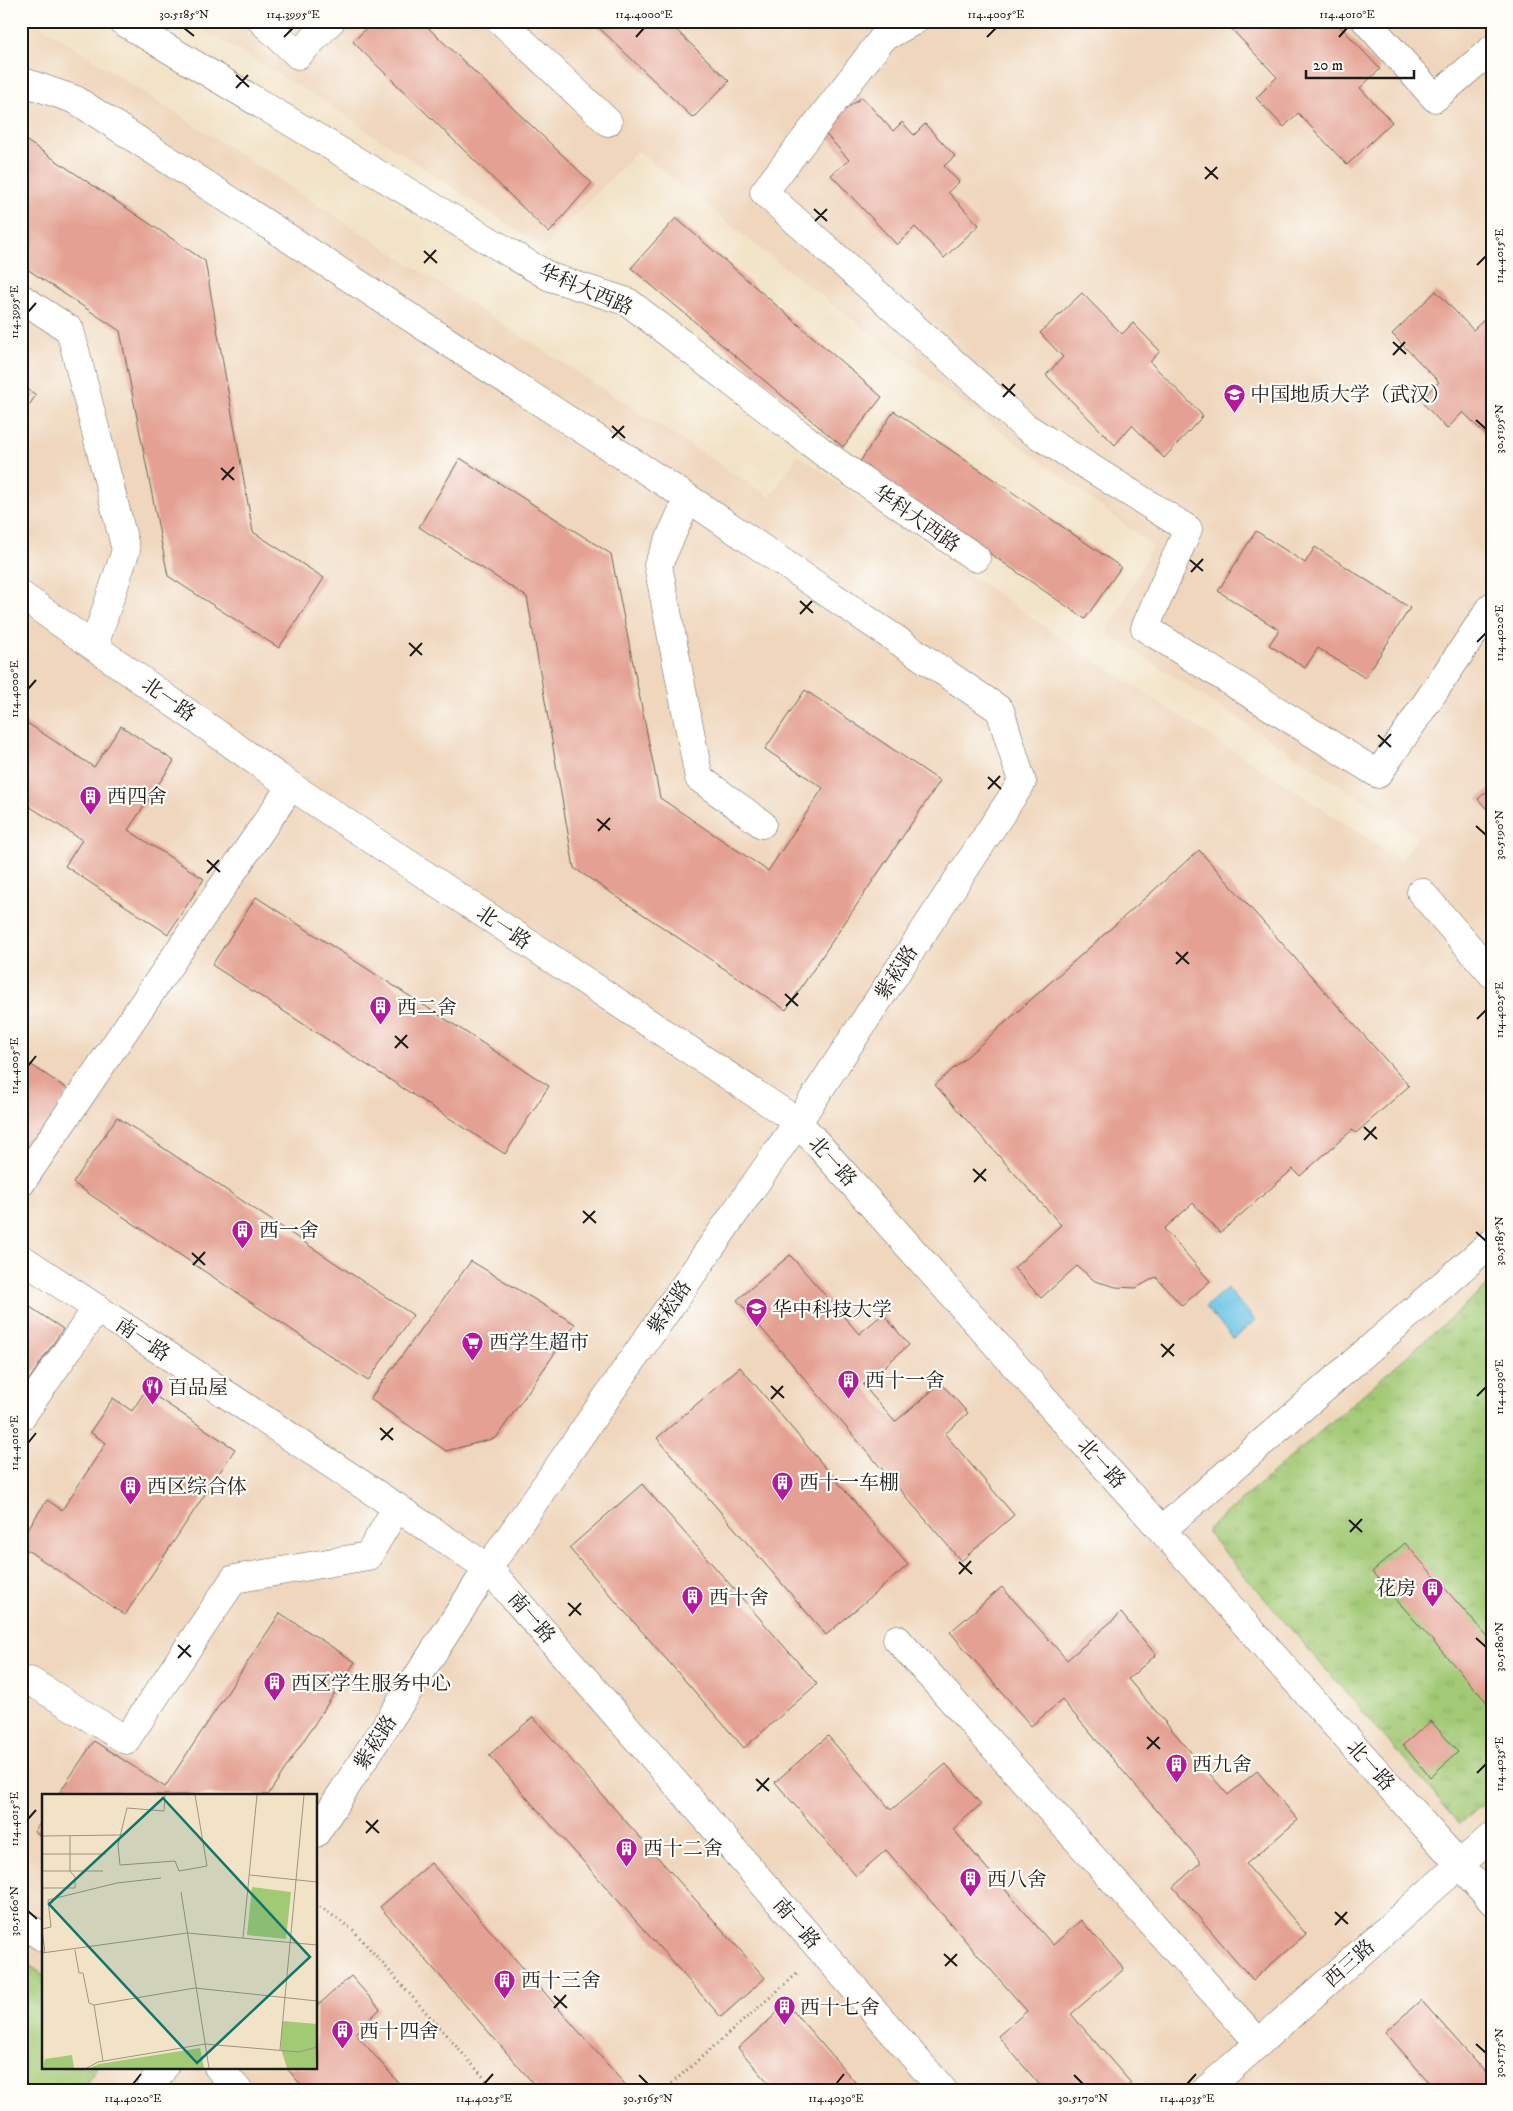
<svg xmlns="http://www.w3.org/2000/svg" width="1513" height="2111" font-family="'IM FELL DW Pica','Noto Serif SC',serif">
<defs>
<pattern id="grass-tufts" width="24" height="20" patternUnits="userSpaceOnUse" patternTransform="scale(1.25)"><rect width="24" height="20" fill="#a2c974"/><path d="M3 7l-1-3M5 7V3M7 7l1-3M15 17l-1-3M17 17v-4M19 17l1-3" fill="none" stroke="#8bac64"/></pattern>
</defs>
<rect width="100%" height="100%" fill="#fdfcf7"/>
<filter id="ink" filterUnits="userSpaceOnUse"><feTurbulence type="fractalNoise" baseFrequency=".02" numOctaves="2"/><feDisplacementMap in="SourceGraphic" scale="10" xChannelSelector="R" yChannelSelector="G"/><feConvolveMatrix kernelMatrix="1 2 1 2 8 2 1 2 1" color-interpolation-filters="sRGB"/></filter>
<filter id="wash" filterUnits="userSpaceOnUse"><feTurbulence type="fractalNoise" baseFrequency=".0096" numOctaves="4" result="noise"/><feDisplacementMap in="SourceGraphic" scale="20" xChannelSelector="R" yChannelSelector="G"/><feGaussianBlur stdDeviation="1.12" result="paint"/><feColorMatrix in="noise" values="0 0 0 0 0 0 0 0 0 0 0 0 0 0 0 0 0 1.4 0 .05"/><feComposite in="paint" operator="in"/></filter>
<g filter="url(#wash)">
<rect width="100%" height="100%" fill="#f2e3c7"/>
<!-- built -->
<path fill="#efd6bc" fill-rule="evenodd" d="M21,21H33L770,497L798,455L1062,639L1401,860L1418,836L1107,633L1153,546L799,279L638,151L543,248L317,97L188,21H1492V2090H21ZM44,1795H316V2067H44Z"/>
<!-- grass -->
<path fill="url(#grass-tufts)" stroke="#5f7248" d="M1492,1282V1796L1460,1824L1206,1531Z"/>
<!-- garden -->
<path fill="#a2c974" stroke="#5f7248" d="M21,1960L44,1975V2067H97L82,2090H21Z"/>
<!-- water -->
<path fill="#67c3e5" stroke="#427080" d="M1227,1288L1255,1320L1234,1339L1205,1307Z"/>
<g id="blocks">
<!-- building -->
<g fill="#e4a193">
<path d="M373,21H421L592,183L549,233L353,42Z"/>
<path d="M592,21H667L729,81L693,118Z"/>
<path d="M1224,21H1335L1380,69L1360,88L1392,122L1347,165L1298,113L1284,127L1256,98L1277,77Z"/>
<path d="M862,97L893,131L902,122L914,135L925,124L955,156L944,166L959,182L948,192L979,225L944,258L915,227L897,245L831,175L849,160L824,132L841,113Z"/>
<path d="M21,137L205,261L253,532L324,578L279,648L168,576L120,331L21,265Z"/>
<path d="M676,218L882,397L843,447L631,268Z"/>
<path d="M1436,291L1473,330L1486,318L1492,323V441L1463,412L1447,429L1420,400L1439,382L1392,334Z"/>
<path d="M1082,293L1122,334L1133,323L1160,351L1150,362L1203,416L1164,458L1132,425L1115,445L1046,375L1063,357L1040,333Z"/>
<path d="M21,385L36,395L21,417Z"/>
<path d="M894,411L1121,567L1085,619L859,463Z"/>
<path d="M460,458L611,554L660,798L768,871L823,788L765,749L805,690L940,781L786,1010L574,868L527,597L419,527Z"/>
<path d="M1256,531L1305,563L1315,547L1410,608L1365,678L1318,648L1305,668L1269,645L1279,630L1218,591Z"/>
<path d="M21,719L94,767L121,726L174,761L128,830L204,879L168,934L65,866L82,840L21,801Z"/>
<path d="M1492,787V815L1478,799Z"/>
<path d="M1199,850L1409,1086L1356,1133L1352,1130L1300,1176L1293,1169L1220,1233L1193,1203L1164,1229L1210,1281L1182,1306L1156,1277L1136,1288L1116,1287L1095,1281L1077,1266L1041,1298L1014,1268L1061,1225L935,1085Z"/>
<path d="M256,897L549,1086L505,1154L212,965Z"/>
<path d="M21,1058L69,1090L27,1155L21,1151Z"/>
<path d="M117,1117L413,1315L368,1381L73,1183Z"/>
<path d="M790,1255L859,1334L883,1314L909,1345L863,1385L895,1422L941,1383L968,1413L945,1434L1014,1515L961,1561L737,1300Z"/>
<path d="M471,1261L575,1324L496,1438L446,1451L370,1399Z"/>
<path d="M21,1301L63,1329L21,1392Z"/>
<path d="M740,1367L908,1565L826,1635L657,1438Z"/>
<path d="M146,1390L235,1449L125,1615L21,1546V1539L47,1500L62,1510L106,1443L90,1432L113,1398L132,1411Z"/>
<path d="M642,1484L817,1684L744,1748L569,1548Z"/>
<path d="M1405,1543L1492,1642V1708L1372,1572Z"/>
<path d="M1002,1587L1067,1660L1121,1613L1156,1655L1128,1679L1228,1795L1257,1771L1298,1820L1246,1864L1306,1934L1253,1980L1173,1887L1201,1862L1062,1700L1031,1726L950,1632Z"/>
<path d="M280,1613L355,1662L268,1795H58L94,1741L165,1787Z"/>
<path d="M533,1717L765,1978L721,2017L489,1755Z"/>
<path d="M1431,1721L1458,1752L1430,1777L1403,1745Z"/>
<path d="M828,1736L891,1810L946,1764L981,1804L953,1829L1053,1945L1081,1920L1124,1969L1071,2014L1131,2083L1124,2090H1044L998,2036L1027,2011L886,1850L856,1876L775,1782Z"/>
<path d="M44,1817V1838L34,1832Z"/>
<path d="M431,1863L630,2090H539L380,1907Z"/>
<path d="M351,1976L380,2009L355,2033L405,2090H305L286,2067H316V2007Z"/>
<path d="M1421,2000L1492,2080V2090H1436L1385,2032Z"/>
<path d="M787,2004L862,2090H775L738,2048Z"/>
</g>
</g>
</g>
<g filter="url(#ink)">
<use href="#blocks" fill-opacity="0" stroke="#676258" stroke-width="1"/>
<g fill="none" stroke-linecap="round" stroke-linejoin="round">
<defs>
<g id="minor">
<path d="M122,21L550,277L628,302L829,457L976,558"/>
<path d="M262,21L298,55L331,21"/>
<path d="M501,21L608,122"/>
<path d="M914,21L883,38L764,192L1024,426L1188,529L1145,628L1378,774L1492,606"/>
<path d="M1366,21L1435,98L1492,49"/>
<path d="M21,81L76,100L688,498L1000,710L1022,782L798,1122L488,1568L316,1833"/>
<path d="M21,298L70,330L126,550L94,646"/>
<path d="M688,498L658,565L699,778L762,824"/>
<path d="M21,595L291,786L798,1122L1492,1901"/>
<path d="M1421,892L1492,974"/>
<path d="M21,1183L291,786"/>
<path d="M21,1258L488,1568L943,2090"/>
<path d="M21,1417L97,1308"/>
<path d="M1162,1530L1492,1242"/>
<path d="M897,1639L1259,2043"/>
<path d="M30,1681L126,1740L234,1579L368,1556L397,1507"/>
<path d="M21,1923L44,1938"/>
<path d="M218,2067L238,2090"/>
<path d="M149,2090L164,2067"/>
<path d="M1206,2090L1492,1836"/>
</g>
</defs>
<!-- minor casing -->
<use href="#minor" stroke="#676258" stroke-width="29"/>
<!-- path -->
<g stroke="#676258" stroke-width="3" stroke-dasharray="1 4" stroke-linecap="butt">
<path d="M316,1904L353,1930L495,2090"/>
<path d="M664,2090L799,1972"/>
</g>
<!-- minor -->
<use href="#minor" stroke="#fff" stroke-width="28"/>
</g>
</g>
<!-- ticks -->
<path fill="none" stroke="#1c1c1c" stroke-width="2" d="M184,28L194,36M284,37L293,28M636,37L644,28M987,37L996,28M1339,37L1347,28M236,75L249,87M236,88L248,75M1205,167L1218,179M1205,179L1217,167M814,209L827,221M815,221L827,209M424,251L437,263M424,263L436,250M1477,265L1486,256M28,312L36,303M1393,342L1406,354M1393,355L1405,342M1002,384L1015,396M1003,397L1015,384M1476,420L1486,429M612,426L625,438M612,438L624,426M221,468L234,480M222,480L234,467M1190,560L1203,571M1191,572L1203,559M800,601L813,613M800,614L812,601M1477,642L1486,633M409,643L422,655M410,656L422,643M28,689L36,680M1378,735L1391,747M1379,747L1391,734M988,777L1001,789M988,789L1000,776M597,819L610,830M1476,826L1486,835M598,831L610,818M207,860L220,872M207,873L219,860M1176,952L1189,964M1176,964L1188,952M785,994L798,1006M786,1006L798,993M1477,1019L1486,1010M395,1036L408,1048M395,1048L407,1035M28,1066L36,1056M1364,1127L1377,1139M1364,1140L1376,1127M973,1169L986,1181M974,1182L986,1169M583,1211L596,1223M583,1223L595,1211M1476,1232L1486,1241M192,1253L205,1265M193,1265L205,1252M1161,1344L1174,1356M1162,1357L1174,1344M771,1386L784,1398M1477,1396L1486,1387M771,1399L783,1386M380,1428L393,1440M381,1440L393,1428M28,1443L36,1433M1349,1520L1362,1532M1350,1532L1362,1519M959,1562L972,1574M959,1574L971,1561M568,1603L581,1615M569,1616L581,1603M1476,1638L1486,1647M178,1645L191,1657M178,1658L190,1645M1147,1737L1160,1749M1147,1749L1159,1737M1477,1773L1486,1764M756,1779L769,1791M757,1791L769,1778M28,1819L36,1810M366,1821L379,1833M366,1833L378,1820M28,1911L37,1919M1335,1912L1348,1924M1335,1925L1347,1912M944,1954L957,1966M945,1966L957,1954M554,1996L567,2008M554,2008L566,1995M1476,2044L1486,2053M639,2075L648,2084M1074,2075L1083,2084M133,2084L141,2074M484,2084L493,2074M836,2084L844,2074M1187,2084L1196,2074"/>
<!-- icons -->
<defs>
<symbol id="university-pin" viewBox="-11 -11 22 30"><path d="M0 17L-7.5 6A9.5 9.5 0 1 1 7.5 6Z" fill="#b5179e" stroke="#fdfcf7"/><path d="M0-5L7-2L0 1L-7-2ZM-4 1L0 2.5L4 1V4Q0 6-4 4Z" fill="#fff"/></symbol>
<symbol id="building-pin" viewBox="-11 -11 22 30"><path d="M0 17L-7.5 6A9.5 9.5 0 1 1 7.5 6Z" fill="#b5179e" stroke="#fdfcf7"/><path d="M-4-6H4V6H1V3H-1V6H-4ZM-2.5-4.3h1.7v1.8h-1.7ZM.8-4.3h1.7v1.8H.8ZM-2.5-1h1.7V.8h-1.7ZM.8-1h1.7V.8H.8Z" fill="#fff"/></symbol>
<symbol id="supermarket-pin" viewBox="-11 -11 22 30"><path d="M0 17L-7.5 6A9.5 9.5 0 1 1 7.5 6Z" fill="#b5179e" stroke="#fdfcf7"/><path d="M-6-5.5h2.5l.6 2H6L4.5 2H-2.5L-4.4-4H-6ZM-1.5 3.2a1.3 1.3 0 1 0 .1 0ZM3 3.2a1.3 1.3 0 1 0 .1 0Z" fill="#fff"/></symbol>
<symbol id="restaurant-pin" viewBox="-11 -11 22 30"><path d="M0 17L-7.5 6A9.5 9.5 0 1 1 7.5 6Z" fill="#b5179e" stroke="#fdfcf7"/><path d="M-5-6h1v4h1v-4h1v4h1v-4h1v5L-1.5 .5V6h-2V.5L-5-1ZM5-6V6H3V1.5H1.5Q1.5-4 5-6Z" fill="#fff"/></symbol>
</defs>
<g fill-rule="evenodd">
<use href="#university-pin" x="1222" y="382" width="25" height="34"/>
<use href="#building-pin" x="78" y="784" width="25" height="34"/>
<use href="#building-pin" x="368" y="994" width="25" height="34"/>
<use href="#building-pin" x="230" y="1218" width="25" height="34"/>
<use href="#university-pin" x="744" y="1296" width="25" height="34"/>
<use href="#supermarket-pin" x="460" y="1330" width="25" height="34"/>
<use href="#building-pin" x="836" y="1368" width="25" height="34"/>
<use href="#restaurant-pin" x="140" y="1374" width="25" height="34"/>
<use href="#building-pin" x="770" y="1470" width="25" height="34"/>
<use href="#building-pin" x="118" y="1474" width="25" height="34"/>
<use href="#building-pin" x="1420" y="1576" width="25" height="34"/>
<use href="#building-pin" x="680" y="1584" width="25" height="34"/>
<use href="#building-pin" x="262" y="1670" width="25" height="34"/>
<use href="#building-pin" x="1164" y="1752" width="25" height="34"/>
<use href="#building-pin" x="614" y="1836" width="25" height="34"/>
<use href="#building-pin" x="958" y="1866" width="25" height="34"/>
<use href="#building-pin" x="492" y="1968" width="25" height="34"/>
<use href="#building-pin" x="772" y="1994" width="25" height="34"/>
<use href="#building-pin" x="330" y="2018" width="25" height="34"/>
</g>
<g text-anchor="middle" stroke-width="4.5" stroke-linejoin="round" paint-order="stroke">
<!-- street labels -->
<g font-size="20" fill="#1c1c1c" stroke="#fdfcf7">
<text transform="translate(586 289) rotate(23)" y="7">华科大西路</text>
<text transform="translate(917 518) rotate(35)" y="7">华科大西路</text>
<text transform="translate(169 699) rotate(35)" y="7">北一路</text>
<text transform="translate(504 927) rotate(34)" y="7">北一路</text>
<text transform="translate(896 972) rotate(-57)" y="7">紫菘路</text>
<text transform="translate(833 1161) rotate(48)" y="7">北一路</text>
<text transform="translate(669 1307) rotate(-55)" y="7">紫菘路</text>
<text transform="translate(143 1339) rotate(34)" y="7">南一路</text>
<text transform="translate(1102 1463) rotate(48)" y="7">北一路</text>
<text transform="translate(532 1617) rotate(49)" y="7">南一路</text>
<text transform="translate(375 1742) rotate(-57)" y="7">紫菘路</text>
<text transform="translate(1371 1765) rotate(48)" y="7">北一路</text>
<text transform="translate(797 1923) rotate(49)" y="7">南一路</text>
<text transform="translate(1349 1963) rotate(-42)" y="7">西三路</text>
</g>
<!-- poi labels -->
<g font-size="20" fill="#1c1c1c" stroke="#fdfcf7" text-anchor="start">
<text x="1250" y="401">中国地质大学（武汉）</text>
<text x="107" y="803">西四舍</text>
<text x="397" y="1014">西二舍</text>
<text x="259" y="1237">西一舍</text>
<text x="772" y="1316">华中科技大学</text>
<text x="489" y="1349">西学生超市</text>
<text x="865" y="1387">西十一舍</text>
<text x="168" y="1394">百品屋</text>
<text x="799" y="1489">西十一车棚</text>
<text x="147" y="1493">西区综合体</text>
<text x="1416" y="1595" text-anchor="end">花房</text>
<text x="709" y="1604">西十舍</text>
<text x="291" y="1690">西区学生服务中心</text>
<text x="1192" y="1771">西九舍</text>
<text x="643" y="1855">西十二舍</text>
<text x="987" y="1886">西八舍</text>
<text x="521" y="1987">西十三舍</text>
<text x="800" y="2014">西十七舍</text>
<text x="359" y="2038">西十四舍</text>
</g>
</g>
<!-- overview -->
<g transform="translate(42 1794)">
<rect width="275" height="275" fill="#f2e3c7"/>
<path d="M210,93L249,98L244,145L205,141ZM240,227L275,230L273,274H245L239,255Z" fill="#a2c974"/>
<path d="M158,254L162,274H48L57,270ZM30,261L32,274H1L3,265Z" fill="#a2c974"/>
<path fill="none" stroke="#9c9383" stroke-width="1" d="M123,1L122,17L85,14L76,51L78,71L133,67L137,77L165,72L153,1M0,42L80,41M0,60H64M0,77H61M208,81L275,88M0,94H33V83L28,77V42M139,98L167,274M201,144L215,1M33,156L37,179H41L47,209L52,211L61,267M0,159L145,139L275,151M3,159L0,135L9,133L6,106L75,89L119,84M52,211L153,194L275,207M238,256L262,1M45,274L56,268L163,250L257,258L275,253"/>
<path fill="#0f766e" fill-opacity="0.15" stroke="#0f766e" stroke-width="2.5" d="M121,4L268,163L155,269L7,110Z"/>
<rect width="275" height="275" fill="none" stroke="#1c1c1c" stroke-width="2.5"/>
</g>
<!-- margin -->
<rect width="1513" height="2111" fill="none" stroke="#fdfcf7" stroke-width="55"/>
<!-- scale -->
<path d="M1306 70v8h108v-8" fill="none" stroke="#1c1c1c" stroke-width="2.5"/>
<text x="1313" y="70" font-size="15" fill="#1c1c1c" stroke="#fdfcf7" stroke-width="4" paint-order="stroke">20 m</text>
<rect x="28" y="28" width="1458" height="2056" fill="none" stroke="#1c1c1c" stroke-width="2"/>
<g font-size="12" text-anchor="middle" fill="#1c1c1c">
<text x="184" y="18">30.5185°N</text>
<text x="293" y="18">114.3995°E</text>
<text x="644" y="18">114.4000°E</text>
<text x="996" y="18">114.4005°E</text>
<text x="1347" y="18">114.4010°E</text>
<text transform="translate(1499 256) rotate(-90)" y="4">114.4015°E</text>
<text transform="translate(14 312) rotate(-90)" y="4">114.3995°E</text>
<text transform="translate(1499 429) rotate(-90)" y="4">30.5195°N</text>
<text transform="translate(1499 633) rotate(-90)" y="4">114.4020°E</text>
<text transform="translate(14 689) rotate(-90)" y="4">114.4000°E</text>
<text transform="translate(1499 835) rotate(-90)" y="4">30.5190°N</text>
<text transform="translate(1499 1010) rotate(-90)" y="4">114.4025°E</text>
<text transform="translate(14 1066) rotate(-90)" y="4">114.4005°E</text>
<text transform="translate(1499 1241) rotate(-90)" y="4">30.5185°N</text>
<text transform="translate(1499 1387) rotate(-90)" y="4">114.4030°E</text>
<text transform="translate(14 1443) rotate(-90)" y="4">114.4010°E</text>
<text transform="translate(1499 1647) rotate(-90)" y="4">30.5180°N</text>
<text transform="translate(1499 1764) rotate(-90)" y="4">114.4035°E</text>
<text transform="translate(14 1819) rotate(-90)" y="4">114.4015°E</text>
<text transform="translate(14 1911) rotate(-90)" y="4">30.5160°N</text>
<text transform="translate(1499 2053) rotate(-90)" y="4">30.5175°N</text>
<text x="133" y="2102">114.4020°E</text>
<text x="484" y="2102">114.4025°E</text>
<text x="648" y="2102">30.5165°N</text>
<text x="836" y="2102">114.4030°E</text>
<text x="1083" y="2102">30.5170°N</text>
<text x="1187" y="2102">114.4035°E</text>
</g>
</svg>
